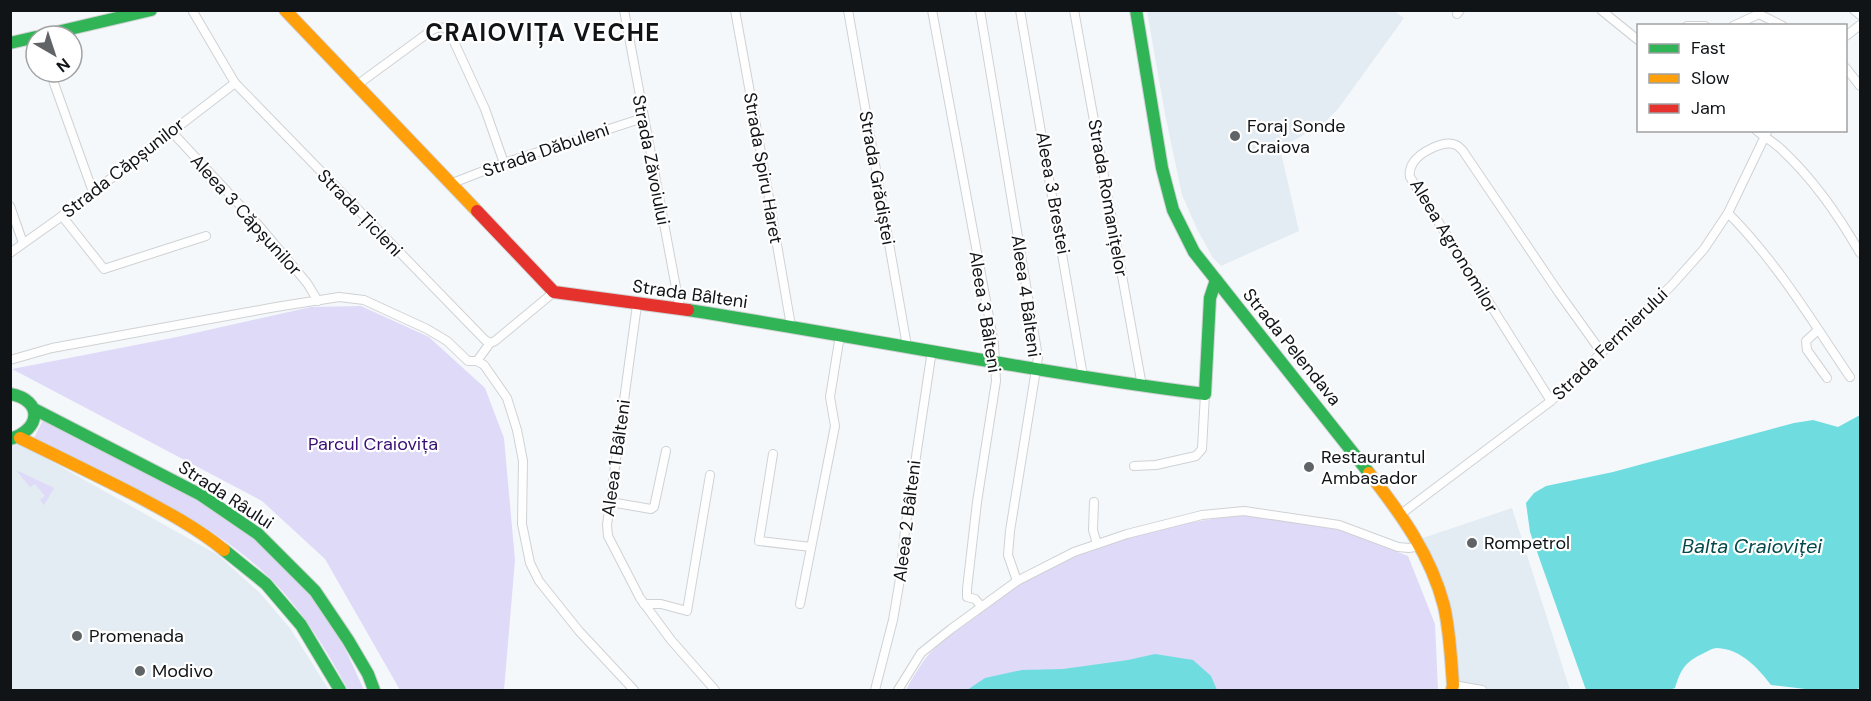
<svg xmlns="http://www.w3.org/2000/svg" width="1871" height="701" font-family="'DM Sans',sans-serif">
<rect width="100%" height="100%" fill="#f5f8fb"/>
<!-- built -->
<g fill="#e3ebf3">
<path d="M1394,11L1404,18L1338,109L1322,125L1280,148L1299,231L1221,266L1213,258L1197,229L1182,195L1165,114L1147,11Z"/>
<path d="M10,438L218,555L260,593L290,628L329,690H11Z"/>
<path d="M1512,508L1570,690H1452L1450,641L1417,540Z"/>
</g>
<!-- green -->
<g fill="#dedaf8">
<path d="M361,306L429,337L485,388L504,438L515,560L504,690H400L325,559L262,501L12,369L177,337L311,307Z"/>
<path d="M44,418C112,454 184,486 246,532C273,553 298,579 319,606C339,631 351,662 364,690H348C327,650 302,610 270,578C205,515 113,478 34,438Z"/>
<path d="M16,470L54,488L44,505L40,500L45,496L35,484L30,487Z"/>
<path d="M1244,515L1341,530L1408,556L1435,624L1438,690H906C911,680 918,669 925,659C936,644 959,630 974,618C995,602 1015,586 1038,574C1101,540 1174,522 1244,515Z"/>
</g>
<!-- water -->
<g fill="#6fdde0">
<path d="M1860,415V688L1854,690H1814L1771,685C1758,668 1741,649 1717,648C1713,648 1708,651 1704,653C1685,662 1681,669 1675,688L1669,690H1586L1530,532L1526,503L1534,493L1546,486L1613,472L1794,423L1813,420L1838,427Z"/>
<path d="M1155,654L1193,660L1211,676L1217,690H967L985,678L1022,670L1063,669L1128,660Z"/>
</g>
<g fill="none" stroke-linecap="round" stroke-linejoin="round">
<defs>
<g id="street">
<path d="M192,10L235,83L485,340L490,343"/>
<path d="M624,10L680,309"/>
<path d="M735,10L765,175L791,326"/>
<path d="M848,10L907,346"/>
<path d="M932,10L994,344L996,381L977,502L967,589V597L975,599L981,606"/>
<path d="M980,10L1038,357L1010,531L1008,555L1017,581"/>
<path d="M1020,10L1083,376"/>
<path d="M1074,10L1142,386"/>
<path d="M1601,10L1638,40"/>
<path d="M1854,10L1860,15"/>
<path d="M1457,14L1460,10"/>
<path d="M1687,26H1705"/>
<path d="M1733,26L1759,14L1783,26"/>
<path d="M1846,36L1860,25"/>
<path d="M1846,68L1860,86"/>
<path d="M50,72L93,192"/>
<path d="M357,85L432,30C440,27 444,25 450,33L485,109L504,163"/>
<path d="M1756,130C1764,137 1774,142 1782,150C1813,179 1839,216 1860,253"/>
<path d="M171,131L261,228L307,283L318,301"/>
<path d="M450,184L504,163L643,118"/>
<path d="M10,206L23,243"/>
<path d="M1728,213C1776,261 1812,321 1850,377"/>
<path d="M62,216L104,269L206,236"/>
<path d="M10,253L62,216L235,83"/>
<path d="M637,305L607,525L608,536L640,598L671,640L715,690"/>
<path d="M1818,330L1806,341L1807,350L1827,378"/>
<path d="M10,360L52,348L276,307L339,297L364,300L427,329L447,341L468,361H477L484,365L507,398L517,430L523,461L522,524L530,563L539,581L579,631L634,690"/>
<path d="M477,361L490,343L495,341L554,292"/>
<path d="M1551,401L1410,177C1409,172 1410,168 1413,163C1419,153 1444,139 1456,145C1459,146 1461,149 1463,151L1559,293L1602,353"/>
<path d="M773,454L759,541L811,547"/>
<path d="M1134,466L1156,465L1196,456L1202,449L1205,394"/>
<path d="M610,502L651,509L654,507L666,451"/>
<path d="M1094,502L1093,530L1097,544"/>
<path d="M1401,514L1551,401L1671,286L1704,249L1728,213L1768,130"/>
<path d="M644,604H661L687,611L710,475"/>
<path d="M800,604L835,426L830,397L840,335"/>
<path d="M1453,685L1482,690"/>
<path d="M875,690L893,620L900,579L905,530L932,350"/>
<path d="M898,690L921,653L951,629L1017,581L1074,552L1127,534L1202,515L1244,511L1339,525L1398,547L1409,548L1420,546"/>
</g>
<g id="fast">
<path d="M1136,10L1162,168L1173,210L1194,252L1369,473"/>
<path d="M40,36L151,10"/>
<path d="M10,43L36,37"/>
<path d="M688,310C861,337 1032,372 1205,394L1210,298L1216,280"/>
<path d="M10,394C44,400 41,430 10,439"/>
<path d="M34,409L201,495L258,534L315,591L348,640L368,674L374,690"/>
<path d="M224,550L266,584L301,625L340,690"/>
</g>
<g id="slow">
<path d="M285,10L477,211"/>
<path d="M20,438C59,457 98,476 137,496C167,512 197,528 224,550"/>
<path d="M1369,473C1401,514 1431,555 1444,606C1450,632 1451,659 1453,685L1452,690"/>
</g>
<path id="jam" d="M477,211L554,292L688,310"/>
</defs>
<!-- street casing -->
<use href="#street" stroke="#cfd2d4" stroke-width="10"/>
<!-- fast casing -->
<use href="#fast" stroke="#cfd2d4" stroke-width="14"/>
<!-- slow casing -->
<use href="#slow" stroke="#cfd2d4" stroke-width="14"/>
<!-- jam casing -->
<use href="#jam" stroke="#cfd2d4" stroke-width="14"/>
<!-- street -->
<use href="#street" stroke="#fefefe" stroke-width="8"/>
<!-- fast -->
<use href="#fast" stroke="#30b455" stroke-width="12"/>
<!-- slow -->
<use href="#slow" stroke="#ff9f0a" stroke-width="12"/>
<!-- jam -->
<use href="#jam" stroke="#e5322d" stroke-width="12"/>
</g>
<!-- markers -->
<g fill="#616467" stroke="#fff" stroke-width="2">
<circle cx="1235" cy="136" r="6"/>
<circle cx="1309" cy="467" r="6"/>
<circle cx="1472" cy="543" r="6"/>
<circle cx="77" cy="636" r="6"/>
<circle cx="140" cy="671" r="6"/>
</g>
<g text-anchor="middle" stroke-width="4.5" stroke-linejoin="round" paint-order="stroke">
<!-- poi labels -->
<g font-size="18" fill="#111417" stroke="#fff" text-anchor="start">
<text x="1247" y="132">Foraj Sonde<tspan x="1247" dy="21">Craiova</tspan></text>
<text x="1321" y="463">Restaurantul<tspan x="1321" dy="21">Ambasador</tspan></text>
<text x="1484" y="549">Rompetrol</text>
<text x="89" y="642">Promenada</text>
<text x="152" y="677">Modivo</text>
</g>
<!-- street labels -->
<g font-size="18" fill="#111417" stroke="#fff">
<text transform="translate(546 150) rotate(-19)" y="6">Strada Dăbuleni</text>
<text transform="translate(651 160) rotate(79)" y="6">Strada Zăvoiului</text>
<text transform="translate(123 168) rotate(-38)" y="6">Strada Căpșunilor</text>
<text transform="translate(763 168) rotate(80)" y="6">Strada Spiru Haret</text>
<text transform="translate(877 178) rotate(80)" y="6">Strada Grădiștei</text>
<text transform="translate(1053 193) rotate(80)" y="6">Aleea 3 Brestei</text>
<text transform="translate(1108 198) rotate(80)" y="6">Strada Romanițelor</text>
<text transform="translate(360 213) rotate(46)" y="6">Strada Țicleni</text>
<text transform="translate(246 215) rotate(48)" y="6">Aleea 3 Căpșunilor</text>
<text transform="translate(1454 246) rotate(59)" y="6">Aleea Agronomilor</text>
<text transform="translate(690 294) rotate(8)" y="6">Strada Bâlteni</text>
<text transform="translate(1026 296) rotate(82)" y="6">Aleea 4 Bâlteni</text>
<text transform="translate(985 312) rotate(81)" y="6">Aleea 3 Bâlteni</text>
<text transform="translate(1610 344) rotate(-44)" y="6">Strada Fermierului</text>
<text transform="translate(1292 347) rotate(51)" y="6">Strada Pelendava</text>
<text transform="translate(616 458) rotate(-82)" y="6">Aleea 1 Bâlteni</text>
<text transform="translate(226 495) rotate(33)" y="6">Strada Râului</text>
<text transform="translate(907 521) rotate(-83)" y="6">Aleea 2 Bâlteni</text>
</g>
<!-- park labels -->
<g font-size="18" fill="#380e73" stroke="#fff">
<text x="373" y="450">Parcul Craiovița</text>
</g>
<!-- water labels -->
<g font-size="20" font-style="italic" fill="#03484a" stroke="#fff">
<text x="1752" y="553">Balta Craioviței</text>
</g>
<!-- district labels -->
<g font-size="24" font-weight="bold" letter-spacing="1.5" fill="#111417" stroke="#fff">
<text x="543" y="41">CRAIOVIȚA VECHE</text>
</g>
</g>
<!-- border -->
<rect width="1871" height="701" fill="none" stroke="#111417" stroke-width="24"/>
<!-- legend -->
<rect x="1637" y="24" width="210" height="108" fill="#ffffff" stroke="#a0a1a2" stroke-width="1.5"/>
<rect x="1649" y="44" width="30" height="9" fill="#30b455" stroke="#a0a1a2" stroke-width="1.5"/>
<text x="1691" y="54" font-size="18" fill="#111417">Fast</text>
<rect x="1649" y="74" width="30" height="9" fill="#ff9f0a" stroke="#a0a1a2" stroke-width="1.5"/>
<text x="1691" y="84" font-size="18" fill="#111417">Slow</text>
<rect x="1649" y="104" width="30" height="9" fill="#e5322d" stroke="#a0a1a2" stroke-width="1.5"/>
<text x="1691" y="114" font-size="18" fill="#111417">Jam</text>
<!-- north arrow -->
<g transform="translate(54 54) rotate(141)"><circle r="28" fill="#ffffff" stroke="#a0a1a2" stroke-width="1.5"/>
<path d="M0-4.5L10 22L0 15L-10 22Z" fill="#616467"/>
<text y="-9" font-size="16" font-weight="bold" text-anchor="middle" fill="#111417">N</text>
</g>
</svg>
